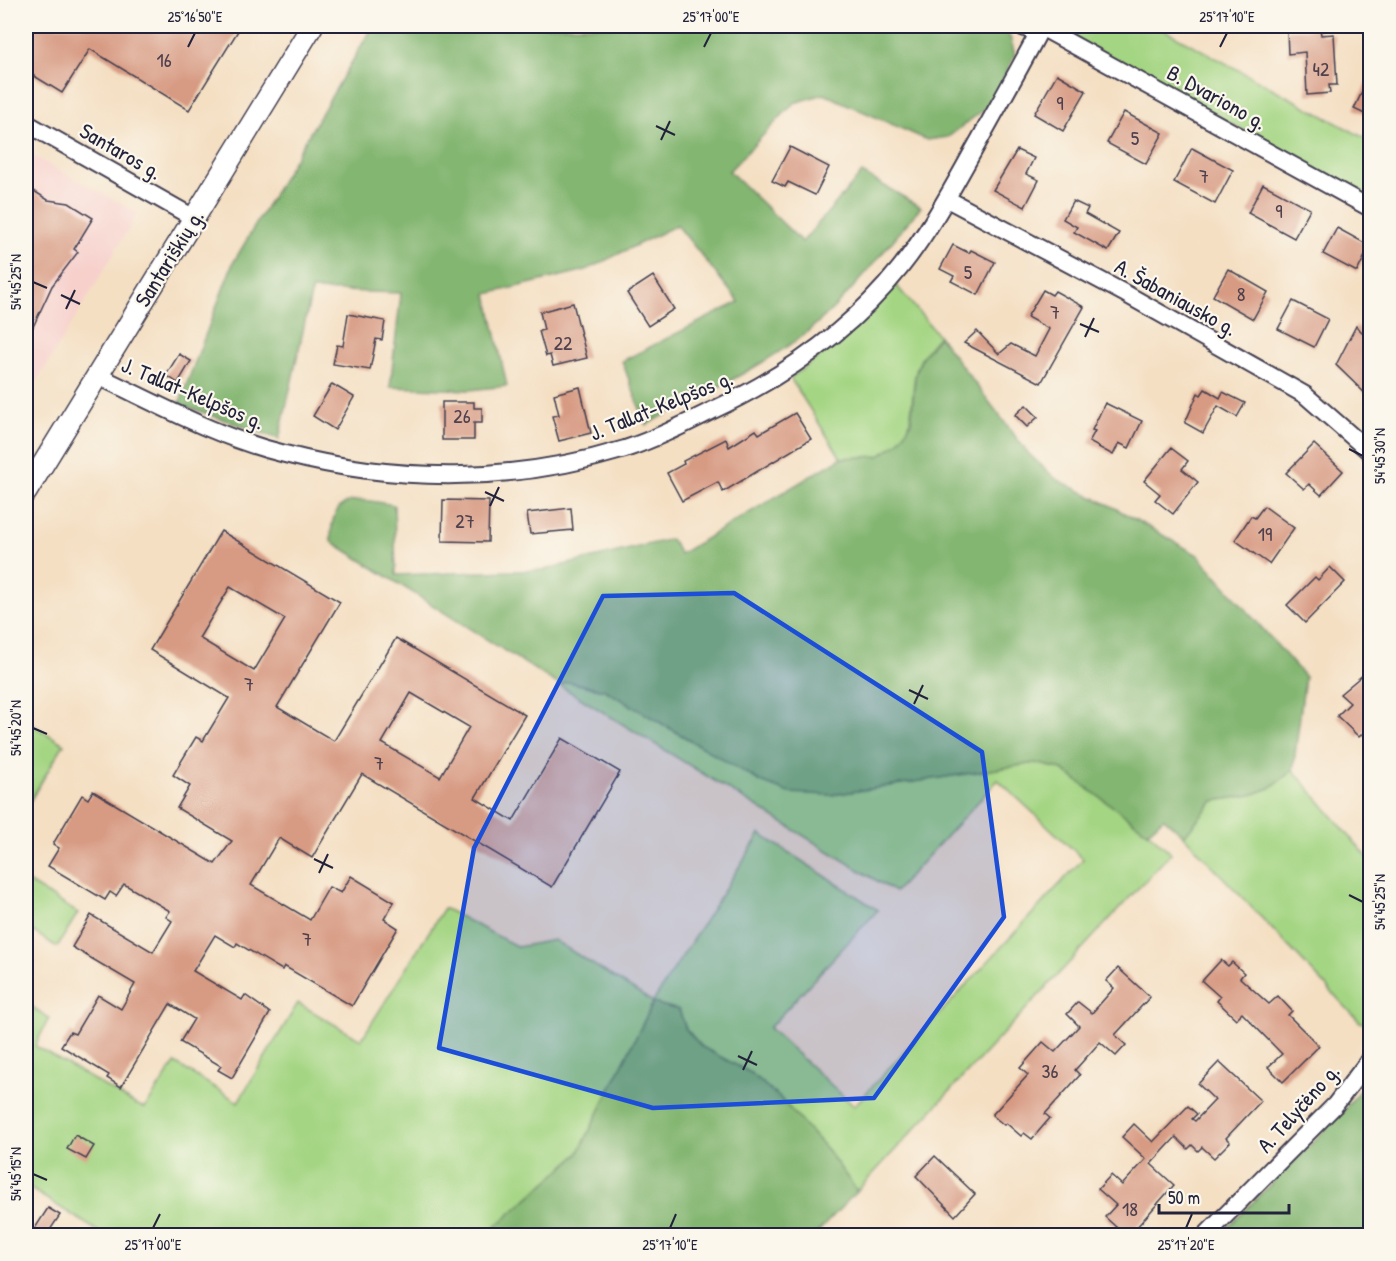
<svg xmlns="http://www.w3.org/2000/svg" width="1396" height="1261" font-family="'Patrick Hand',sans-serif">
<rect width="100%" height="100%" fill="#fbf7ec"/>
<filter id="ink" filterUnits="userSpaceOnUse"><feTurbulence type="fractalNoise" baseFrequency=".0167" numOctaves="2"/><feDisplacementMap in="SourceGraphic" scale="12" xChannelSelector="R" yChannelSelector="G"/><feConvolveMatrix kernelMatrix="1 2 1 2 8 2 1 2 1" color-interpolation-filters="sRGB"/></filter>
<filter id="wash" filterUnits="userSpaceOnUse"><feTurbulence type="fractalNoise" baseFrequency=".008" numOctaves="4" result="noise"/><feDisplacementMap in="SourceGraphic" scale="24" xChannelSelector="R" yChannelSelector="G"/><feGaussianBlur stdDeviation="1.35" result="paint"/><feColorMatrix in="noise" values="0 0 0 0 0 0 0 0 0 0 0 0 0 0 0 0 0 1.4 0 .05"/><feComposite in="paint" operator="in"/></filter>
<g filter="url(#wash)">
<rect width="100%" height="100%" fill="#f4dfc3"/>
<!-- built -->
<path fill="#f7d0cc" d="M26,152L138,213L26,400Z"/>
<!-- green -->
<g fill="#a4d583" stroke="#637c5f" stroke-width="1.5">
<path d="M1056,26H1157L1370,141V199L1059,30Z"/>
<path d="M896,285L939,336C928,348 918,359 915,376C909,405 919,443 879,456C868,459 852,458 841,458L790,378C830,350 864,321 896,285Z"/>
<path d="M568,682L605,690L761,782L831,795L1035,763L1061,769L1148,832L1171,853L857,1191L828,1151L781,1099L751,1073L702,1047L686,1029L679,1010L653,1003L578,1154L486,1235H104L26,1186V1003L49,1018L35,1046L135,1104L145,1108L175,1063L238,1102L298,1003L361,1040L444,908L518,947L554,940L653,1002L760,834L878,910L769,1028L854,1106L1083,859L998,780L895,892L559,685Z"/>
<path d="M33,725L64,744L26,808V738Z"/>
<path d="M1293,770L1370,860V1025L1360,1022L1184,836L1213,801L1251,795L1270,788Z"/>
<path d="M26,881L78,913L57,947L26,927Z"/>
</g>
<!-- forest -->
<g fill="#83b671" stroke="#526c56" stroke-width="1.5">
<path d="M373,26H1000L1010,37L1015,55L991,104L948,137L927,140L824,94L794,103L729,171L802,242L862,173L921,207C881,253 844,306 794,342C748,374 696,398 646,425L622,361L739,302L677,225L586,270L487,294L507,386L469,390L390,387L401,293L312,290L279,439L179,404L233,263Z"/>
<path d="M939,336L1028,453L1056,479L1115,508L1198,555L1305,677L1293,770L1270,788L1251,795L1213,801L1184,836L1164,818L1148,832L1061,769L1035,763L831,795L789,793L761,782L605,690L569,682L559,685L331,541C330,492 357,498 394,505L396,575L543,570L671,539L680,554L841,458L879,456L898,443L911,423L915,377L922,357Z"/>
<path d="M653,1003L679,1010L686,1029L702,1047L751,1073L781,1099L828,1151L857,1191L815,1235H486L578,1154Z"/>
<path d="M1370,1077V1235H1220L1339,1116Z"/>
</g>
<g id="blocks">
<!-- building -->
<g fill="#d79a82" fill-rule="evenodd">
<path d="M26,26H241L189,110L90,49L62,93L26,71Z"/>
<path d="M1320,29L1321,35L1334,34L1337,85H1329L1330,93L1307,95L1305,52L1288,54L1287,30Z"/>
<path d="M1371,73V117L1354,109Z"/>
<path d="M1057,74L1086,91L1063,131L1034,114Z"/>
<path d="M1124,112L1163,133L1146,164L1107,143Z"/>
<path d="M790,147L829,167L815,195L788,182L785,187L772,181Z"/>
<path d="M1192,148L1233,170L1215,204L1174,182Z"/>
<path d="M1017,150L1034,158L1026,174L1039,180L1025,207L993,190Z"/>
<path d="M1263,184L1310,209L1294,238L1248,213Z"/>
<path d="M26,186L48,200L69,203L93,218L74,249L78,252L52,286L26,342Z"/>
<path d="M1073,201L1088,208L1085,214L1119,233L1108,251L1074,232L1077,227L1063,219Z"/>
<path d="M1337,228L1370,246L1357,272L1323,254Z"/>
<path d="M953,245L969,253L971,250L995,262L978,295L951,281L954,276L940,269Z"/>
<path d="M1228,269L1268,292L1253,319L1213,296Z"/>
<path d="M653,276L674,309L648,326L627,293Z"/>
<path d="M1043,290L1052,295L1055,291L1084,307L1041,383L964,343L977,331L999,354L1011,344L1035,356L1049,329L1027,317Z"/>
<path d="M1293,301L1328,319L1314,347L1278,329Z"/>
<path d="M573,303L587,358L553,366L550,355L546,356L539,331L544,330L540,312Z"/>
<path d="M348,314L385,321L382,340L376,339L370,370L333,364L337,345L343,346Z"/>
<path d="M1356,326L1371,341V399L1336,365Z"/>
<path d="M179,354L191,361L178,383L166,375Z"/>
<path d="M332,384L354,397L335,430L313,416Z"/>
<path d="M580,387L591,433L559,441L552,416L559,415L554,394Z"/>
<path d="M1205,389L1220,398L1223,392L1245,403L1237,417L1218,406L1203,433L1185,423L1198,393L1201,395Z"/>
<path d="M442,402H474V408H482V423H474V440H442Z"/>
<path d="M1105,403L1142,421L1129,448L1119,443L1113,455L1089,442L1095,431L1092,430Z"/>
<path d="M1026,405L1038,417L1027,427L1015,415Z"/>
<path d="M795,413L811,439L723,492L718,482L682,501L667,473L684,464L683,461L726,439L729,447L756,430L759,434Z"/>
<path d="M1314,444L1343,471L1321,495L1309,484L1304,489L1286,473Z"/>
<path d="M1171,448L1188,461L1182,469L1198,482L1173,514L1155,500L1160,494L1144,481Z"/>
<path d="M443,500L489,501L488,542L442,541Z"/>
<path d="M1264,506L1294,528L1269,564L1235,540L1251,516L1255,518Z"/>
<path d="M571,508L573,530L530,534L527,513Z"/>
<path d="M221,531L340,602L277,707L334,741L396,638L525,715L475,798L513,821L562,738L620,772L552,887L362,774L312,858L279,838L251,885L310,920L329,887L341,893L351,876L394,902L384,919L398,928L352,1006L284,966L282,970L237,943L235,947L215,935L193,971L242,1000L245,995L270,1013L232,1078L218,1070L221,1066L180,1042L194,1019L170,1004L121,1087L107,1078L109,1075L61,1046L70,1032L75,1034L98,995L121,1009L135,984L72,947L91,915L153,952L172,921L166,917L170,911L124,884L116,896L110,892L105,900L48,866L59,848L53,844L82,795L88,799L93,791L215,864L232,841L177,808L190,786L173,775L196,737L203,741L229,698L150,650ZM230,587L285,619L254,671L199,638ZM411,693L469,727L440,777L382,743Z"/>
<path d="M1330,567L1345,582L1305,623L1287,605L1315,577L1318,580Z"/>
<path d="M1371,668V725L1359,737L1337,716L1350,703L1340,694Z"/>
<path d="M1221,960L1228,966L1232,962L1244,973L1240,978L1269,1004L1278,996L1292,1011L1288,1015L1319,1046L1283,1082L1268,1067L1282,1054L1242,1013L1236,1019L1217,1001L1220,997L1202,981Z"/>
<path d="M1118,968L1150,997L1115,1035L1126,1045L1116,1056L1100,1042L1075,1070L1080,1075L1045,1114L1050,1118L1032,1139L1024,1133L1021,1136L1006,1123L1004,1125L992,1115L1028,1075L1020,1068L1043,1042L1055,1052L1079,1026L1067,1014L1078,1002L1092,1013L1114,988L1106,981Z"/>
<path d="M1219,1062L1261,1101L1226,1138L1230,1142L1214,1158L1202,1147L1198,1151L1192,1145L1188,1149L1176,1137L1151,1164L1174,1185L1129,1236H1126L1105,1217L1116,1205L1098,1189L1111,1175L1122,1185L1146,1159L1122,1137L1134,1124L1153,1142L1188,1106L1197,1114L1192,1119L1195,1121L1215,1100L1198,1084Z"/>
<path d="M75,1135L94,1146L86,1159L67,1149Z"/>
<path d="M935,1156L975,1194L955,1216L916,1176Z"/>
<path d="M48,1208L60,1215L46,1236H30Z"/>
</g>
</g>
</g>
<g filter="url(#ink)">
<use href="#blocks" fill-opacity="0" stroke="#423e4f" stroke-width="1.5"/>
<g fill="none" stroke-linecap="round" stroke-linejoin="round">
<defs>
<g id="minor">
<path d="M1020,26L1038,33"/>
<path d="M1041,27L1370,208"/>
<path d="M26,123L194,218"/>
<path d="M947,199L1126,294L1305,395L1370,452"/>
<path d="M96,375C158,404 218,438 285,454C397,483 514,483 625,449C655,439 683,425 711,411C784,377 849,332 900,268C932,228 955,183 980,139C1001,101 1022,64 1042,26"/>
<path d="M1205,1236L1335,1105L1370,1059"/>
</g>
<path id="major" d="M26,492L312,26"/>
</defs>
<!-- minor casing -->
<use href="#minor" stroke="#423e4f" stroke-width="20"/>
<!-- major casing -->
<use href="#major" stroke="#423e4f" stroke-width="24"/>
<!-- minor -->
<use href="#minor" stroke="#fff" stroke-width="16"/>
<!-- major -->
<use href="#major" stroke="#fff" stroke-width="21"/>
</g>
</g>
<!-- marked area -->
<path fill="#1d4ed8" fill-opacity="0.2" stroke="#1d4ed8" stroke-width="4.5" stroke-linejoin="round" d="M734,593L982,752L1004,917L874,1098L653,1108L439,1048L474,848L603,596Z"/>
<!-- ticks -->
<path fill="none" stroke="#22223b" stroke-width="2" d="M188,47L195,33M704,47L711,33M1220,47L1227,33M656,126L675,135M661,140L670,121M33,282L47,288M61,295L80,304M66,309L75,290M1080,324L1099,332M1085,337L1094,318M1349,449L1363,456M485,492L504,501M490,506L499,487M909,690L928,699M914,704L923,685M33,728L47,734M314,859L333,868M319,873L328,854M1349,895L1363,902M738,1056L757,1065M743,1070L752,1051M33,1174L47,1180M153,1228L160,1214M670,1228L676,1214M1186,1228L1192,1214"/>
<g text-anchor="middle" stroke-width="4.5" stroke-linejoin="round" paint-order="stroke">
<!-- number labels -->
<g font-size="20" fill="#4f404d">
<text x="164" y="67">16</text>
<text x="1321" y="76">42</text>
<text x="1060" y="110">9</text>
<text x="1135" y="145">5</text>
<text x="1204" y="183">7</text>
<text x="1279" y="218">9</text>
<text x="968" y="279">5</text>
<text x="1241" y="301">8</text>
<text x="1055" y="319">7</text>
<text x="563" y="350">22</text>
<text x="462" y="423">26</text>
<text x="465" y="528">27</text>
<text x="1265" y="541">19</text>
<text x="249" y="691">7</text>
<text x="379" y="770">7</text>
<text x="307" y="946">7</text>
<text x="1050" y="1078">36</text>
<text x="1130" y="1216">18</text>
</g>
<!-- street labels -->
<g font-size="22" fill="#22223b" stroke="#fbf7ec">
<text transform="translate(1217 97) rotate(29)" y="8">B. Dvariono g.</text>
<text transform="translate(121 151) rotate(30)" y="8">Santaros g.</text>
<text transform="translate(169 258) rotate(-58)" y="8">Santariškių g.</text>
<text transform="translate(1176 297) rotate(29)" y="8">A. Šabaniausko g.</text>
<text transform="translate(193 393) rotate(23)" y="8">J. Tallat-Kelpšos g.</text>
<text transform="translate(661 405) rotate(-22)" y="8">J. Tallat-Kelpšos g.</text>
<text transform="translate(1298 1108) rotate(-48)" y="8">A. Telyčėno g.</text>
</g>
</g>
<!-- margin -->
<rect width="1396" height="1261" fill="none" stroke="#fbf7ec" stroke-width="66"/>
<!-- scale -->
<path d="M1159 1204v9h130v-9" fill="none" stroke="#22223b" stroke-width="3"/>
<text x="1168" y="1204" font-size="18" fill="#22223b" stroke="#fbf7ec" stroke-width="4.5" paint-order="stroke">50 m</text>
<rect x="33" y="33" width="1330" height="1195" fill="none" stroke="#22223b" stroke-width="2"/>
<g font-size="15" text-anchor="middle" fill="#22223b">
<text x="195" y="22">25°16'50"E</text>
<text x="711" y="22">25°17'00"E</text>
<text x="1227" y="22">25°17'10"E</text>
<text transform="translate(16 282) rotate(-90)" y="5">54°45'25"N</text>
<text transform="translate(1380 456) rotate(-90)" y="5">54°45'30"N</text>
<text transform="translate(16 728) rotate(-90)" y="5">54°45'20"N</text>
<text transform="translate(1380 902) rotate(-90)" y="5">54°45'25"N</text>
<text transform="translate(16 1174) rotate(-90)" y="5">54°45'15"N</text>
<text x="153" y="1250">25°17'00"E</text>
<text x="670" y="1250">25°17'10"E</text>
<text x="1186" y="1250">25°17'20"E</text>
</g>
</svg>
